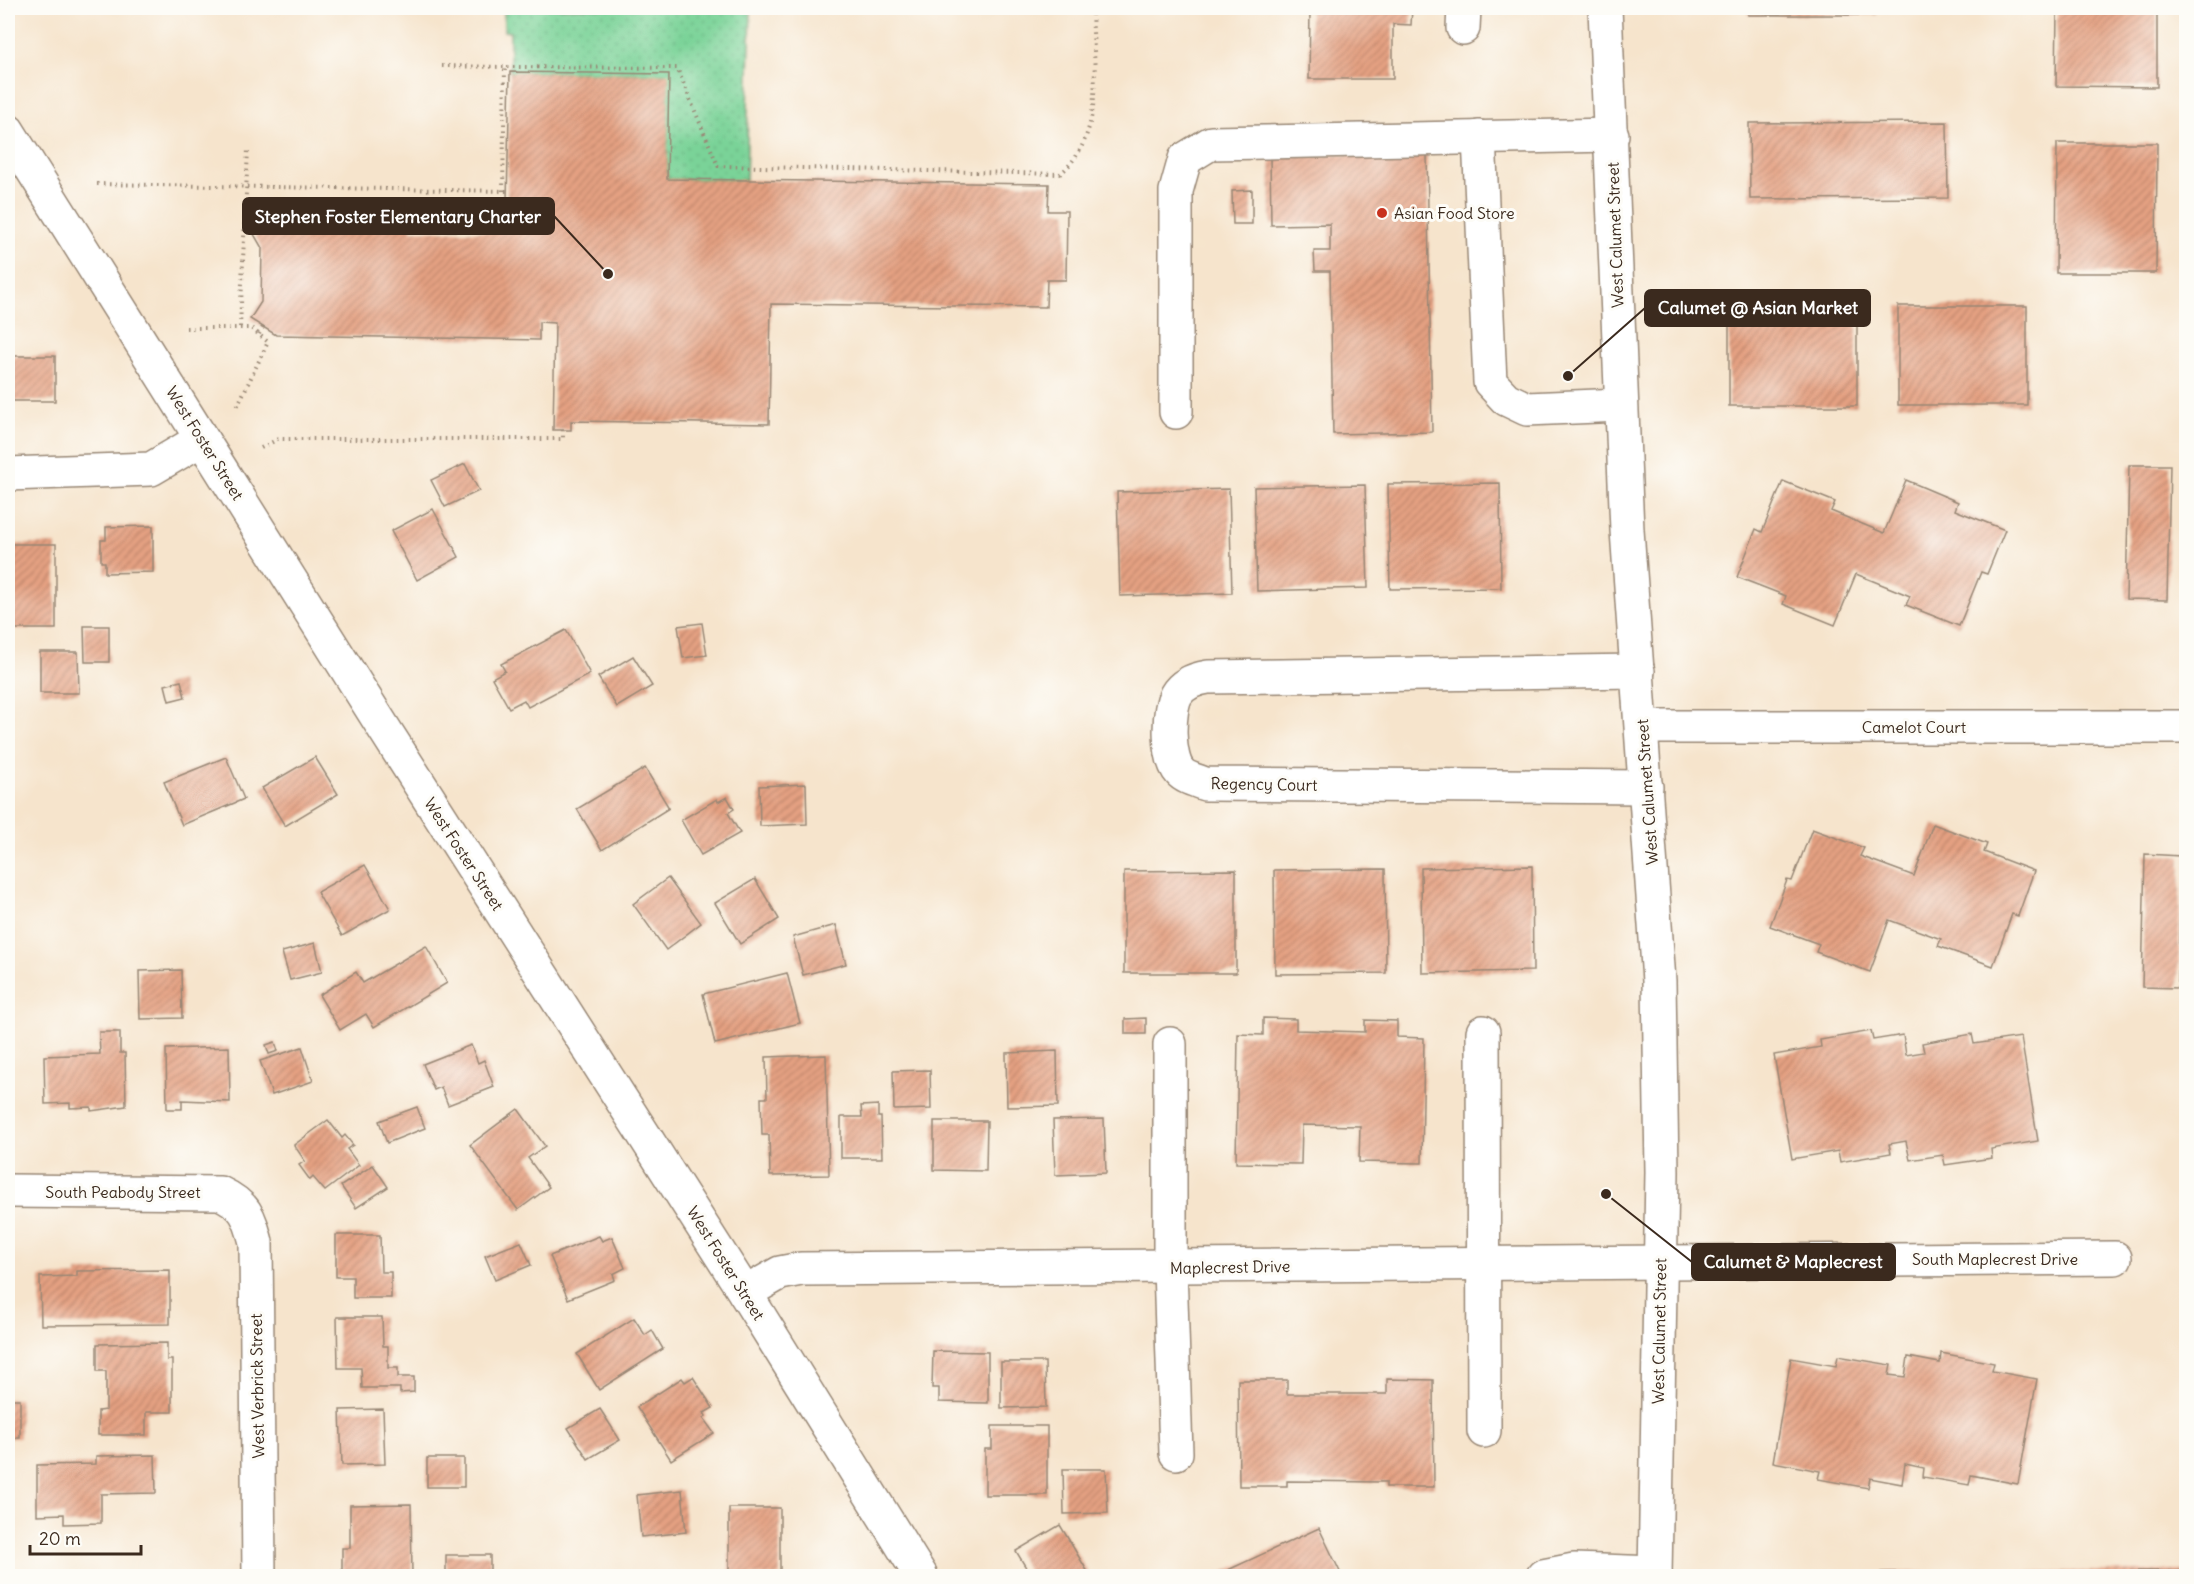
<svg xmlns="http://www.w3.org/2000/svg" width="2194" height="1584" font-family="Delius,sans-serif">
<defs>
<pattern id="park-dots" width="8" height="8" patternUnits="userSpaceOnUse" patternTransform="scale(1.5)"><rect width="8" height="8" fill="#7ad398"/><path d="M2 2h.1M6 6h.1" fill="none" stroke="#6ab583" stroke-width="1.8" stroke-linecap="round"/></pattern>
<pattern id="building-hatch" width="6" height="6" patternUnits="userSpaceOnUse" patternTransform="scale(1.5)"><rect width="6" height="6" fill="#e5a182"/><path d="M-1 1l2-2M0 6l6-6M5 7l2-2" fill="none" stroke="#bb836a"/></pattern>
</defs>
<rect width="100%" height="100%" fill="#fdfcf7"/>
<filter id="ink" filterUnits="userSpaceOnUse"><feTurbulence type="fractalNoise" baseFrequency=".0167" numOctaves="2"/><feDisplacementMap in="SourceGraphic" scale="12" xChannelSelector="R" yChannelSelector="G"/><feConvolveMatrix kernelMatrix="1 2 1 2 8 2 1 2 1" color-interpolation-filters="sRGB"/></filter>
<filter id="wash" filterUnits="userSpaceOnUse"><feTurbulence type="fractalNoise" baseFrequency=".008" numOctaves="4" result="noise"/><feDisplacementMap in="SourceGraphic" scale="24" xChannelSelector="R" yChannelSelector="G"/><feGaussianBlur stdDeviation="1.35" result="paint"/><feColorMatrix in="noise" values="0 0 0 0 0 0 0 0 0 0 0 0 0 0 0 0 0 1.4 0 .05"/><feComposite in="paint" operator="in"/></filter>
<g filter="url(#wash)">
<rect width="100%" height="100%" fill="#f6e4cc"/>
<!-- park -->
<path fill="url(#park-dots)" stroke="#5a7e5b" stroke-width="1.5" d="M504,8H751L746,180L667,179L668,74L510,72V32L504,31Z"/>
<g id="blocks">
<!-- building -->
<g fill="url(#building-hatch)">
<path d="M1310,8H1412L1411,25L1393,24V79H1309Z"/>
<rect x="1748" y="8" width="129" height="7"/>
<path d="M2057,8H2157V87L2056,86Z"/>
<path d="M510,72L669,74L667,179L1049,184L1048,211H1067L1066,280H1047L1046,307L771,304L769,424L571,421V430H553L555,323L539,322V340L276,335L250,319L261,302L262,248L251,229L275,214L411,216V230L510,232L507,200Z"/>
<path d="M1947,122L1948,198L1750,199L1749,123Z"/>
<path d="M2057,143H2157L2156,273H2056Z"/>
<path d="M1427,154L1432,432L1333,434L1330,271H1315L1314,251H1330V224L1271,225L1270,156Z"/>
<path d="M1252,190V224H1233L1232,191Z"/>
<rect x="1729" y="306" width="128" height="100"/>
<rect x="1898" y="306" width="129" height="99"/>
<rect x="8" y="356" width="47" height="45"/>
<path d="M465,464L479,491L445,507L431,480Z"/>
<path d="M2129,465H2170L2167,600L2126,599Z"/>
<path d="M1906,480L1958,502L1955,510L2005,530L1987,574L1981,572L1959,626L1906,605L1910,596L1856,574L1835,625L1783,604L1786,596L1737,577L1756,529L1762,532L1783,481L1835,502L1831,511L1884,533Z"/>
<path d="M1500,483L1501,588L1390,589L1388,484Z"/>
<path d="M1365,485L1368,588L1257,591L1254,487Z"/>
<path d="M1229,489L1232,593L1120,596L1117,492Z"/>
<path d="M433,509L459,557L417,580L391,531Z"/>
<path d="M153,526V572L105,573V562H101V540H106V527Z"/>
<rect x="8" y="544" width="48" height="85"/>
<path d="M702,623L707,655L683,658L678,626Z"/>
<path d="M84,626H109V662H85Z"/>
<path d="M566,630L590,674L528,707L524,700L509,708L492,678L505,671L501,664Z"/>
<path d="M40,652H78L79,693H40Z"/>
<path d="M633,656L652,686L617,707L598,677Z"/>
<path d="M181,681L185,697L169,701L165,685Z"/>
<path d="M226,757L244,799L182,825L164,782Z"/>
<path d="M315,757L338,794L285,826L262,788Z"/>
<path d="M645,768L669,808L602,850L577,809Z"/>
<path d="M806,784L807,824L760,826L759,786Z"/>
<path d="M727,797L734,809L728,813L740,833L701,855L681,820L717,799L718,802Z"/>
<path d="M1933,824L1987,844L1984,852L2034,871L2018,916L2012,914L1993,966L1938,946L1941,939L1889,920L1870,972L1816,952L1819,944L1770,926L1787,880L1792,881L1812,829L1864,848L1860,856L1914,876Z"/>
<path d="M2145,854L2181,856L2178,988L2142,987Z"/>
<path d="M365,865L390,909L342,936L317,892Z"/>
<path d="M1532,866L1533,971L1422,973L1421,868Z"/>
<path d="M1385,869L1386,973L1275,974L1274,870Z"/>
<path d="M1236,870V973H1124V871Z"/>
<path d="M668,878L701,923L666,950L633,904Z"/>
<path d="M755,879L779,919L740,944L715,903Z"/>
<path d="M836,925L846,964L803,975L793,937Z"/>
<path d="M315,943L322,972L290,980L282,952Z"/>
<path d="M426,946L447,983L374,1027L366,1014L340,1030L319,995L356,972L363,983Z"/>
<path d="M181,970L182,1018L140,1019L139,971Z"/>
<path d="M787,973L800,1023L715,1044L703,994Z"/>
<path d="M1146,1018V1034H1125V1019Z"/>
<path d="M1263,1018L1296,1019V1030L1365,1032V1020L1397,1021V1037L1424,1038L1422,1163L1359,1162L1360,1126L1302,1125L1301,1164L1236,1163L1238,1034L1263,1035Z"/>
<path d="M1871,1031L1873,1040L1903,1035L1906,1055L1924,1052L1922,1043L1972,1034L1974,1044L2021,1037L2038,1141L1991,1149L1992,1158L1945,1165L1943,1155L1910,1160L1906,1141L1889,1144L1891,1153L1840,1162L1838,1151L1792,1159L1774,1055L1821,1047L1820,1040Z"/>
<path d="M99,1032H120V1053H125L126,1106L91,1111V1107L70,1108V1103L45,1104L44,1056L100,1054Z"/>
<path d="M275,1042L278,1051L269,1054L266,1045Z"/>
<path d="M471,1045L478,1063L484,1060L494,1087L448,1105L441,1087L434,1090L423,1064Z"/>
<path d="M229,1047L230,1102L182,1100V1109H167L166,1049Z"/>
<path d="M302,1047L313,1081L272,1095L260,1061Z"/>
<path d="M1057,1051L1058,1106L1007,1107L1006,1053Z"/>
<path d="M826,1055L829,1175L770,1176L769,1135H762L761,1098H767L766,1057Z"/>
<path d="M930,1070L931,1109L894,1110L893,1071Z"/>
<path d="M878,1105V1117H881L882,1158H841V1117H862L861,1106Z"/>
<path d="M417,1107L425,1128L387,1143L379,1121Z"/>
<path d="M518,1109L545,1146L528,1158L549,1187L518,1210L470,1145Z"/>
<path d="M1104,1119L1106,1173L1055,1175L1053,1120Z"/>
<path d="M328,1120L342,1138L345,1135L353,1145L347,1149L359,1165L325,1191L313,1177L310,1180L299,1165L305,1161L294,1145Z"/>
<path d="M934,1121H987L986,1171L934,1170Z"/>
<path d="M373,1165L388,1187L356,1208L341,1186Z"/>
<path d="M336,1235H380L381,1272H391V1298H353V1277H336Z"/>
<path d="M599,1236L602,1241L612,1237L625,1268L613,1274L615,1280L568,1299L550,1256Z"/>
<path d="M521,1242L531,1265L495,1280L485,1256Z"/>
<path d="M170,1270V1324L41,1325L40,1277L77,1276V1271Z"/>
<path d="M8,1303L10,1327H8Z"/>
<path d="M337,1317H382L383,1346H388V1368H398V1377H414V1392L400,1393V1388H362L361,1368H338Z"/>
<path d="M634,1318L645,1335L652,1330L663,1349L599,1390L577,1354Z"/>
<path d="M167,1343V1360H172V1412H146V1435H98V1411L106,1410V1371H97V1344Z"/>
<path d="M933,1351L988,1352V1403L939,1402V1388H932Z"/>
<path d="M1941,1353L1994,1363L1992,1371L2037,1379L2018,1484L1971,1475L1969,1485L1923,1477L1924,1468L1905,1464L1902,1484L1870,1478L1868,1488L1818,1479L1820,1471L1773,1462L1791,1358L1836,1366L1838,1356L1891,1365L1889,1375L1905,1377L1908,1357L1940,1363Z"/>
<path d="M1001,1362H1045L1046,1407L1001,1408Z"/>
<path d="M693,1377L713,1408L704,1413L706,1416L703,1418L714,1433L671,1460L637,1407L682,1378L685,1382Z"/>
<path d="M1387,1379L1433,1380L1434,1487H1386V1482L1287,1481V1486H1239L1238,1380H1287V1394H1387Z"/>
<rect x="8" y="1399" width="12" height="39"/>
<path d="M383,1409L385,1464L342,1465L340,1410Z"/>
<path d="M600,1409L620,1440L588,1459L568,1428Z"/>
<path d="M992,1426H1047V1495H985V1449H992Z"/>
<path d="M155,1455L156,1493L101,1494V1523L64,1524V1514L37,1515V1465L96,1464V1456Z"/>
<rect x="427" y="1458" width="37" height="29"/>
<path d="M1063,1469H1106L1108,1513L1064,1514Z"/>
<path d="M682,1490L686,1532L641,1537L637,1495Z"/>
<path d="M411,1504L412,1576H342V1548H350V1505Z"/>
<rect x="729" y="1508" width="51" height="68"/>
<path d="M1060,1525L1089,1574L1085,1576H1031L1016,1551Z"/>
<path d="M1319,1528L1342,1576H1215Z"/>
<rect x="446" y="1555" width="44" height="21"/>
<path d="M2186,1571V1576H1881V1572Z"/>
</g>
</g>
</g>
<g filter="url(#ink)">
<use href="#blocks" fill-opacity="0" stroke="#988775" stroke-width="1.5"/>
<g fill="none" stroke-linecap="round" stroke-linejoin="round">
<defs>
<g id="minor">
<path d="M1463,28L1464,8"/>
<path d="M8,131L385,730L745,1293L921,1576"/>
<path d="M1479,137L1490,382L1506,399L1527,409L1621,405"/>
<path d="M1176,412V191L1185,159L1211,143L1612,135"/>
<path d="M8,474L151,469L202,439"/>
<path d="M1638,671L1208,677C1195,679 1183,683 1176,695C1168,711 1167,758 1180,772C1185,778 1198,781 1205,784L1646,787"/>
<path d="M1642,727H2186"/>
<path d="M1483,1032L1484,1431"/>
<path d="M1170,1044V1268L1176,1453"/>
<path d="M8,1191L220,1193C246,1205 249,1216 256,1242L259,1576"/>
<path d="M745,1293L780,1273L801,1269C1239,1268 1677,1260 2115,1258"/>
<path d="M1543,1576L1574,1570L1655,1573"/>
</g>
<path id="major" d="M1605,8L1627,530L1659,981L1662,1172L1655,1576"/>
</defs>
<!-- minor casing -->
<use href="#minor" stroke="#988775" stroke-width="36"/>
<!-- major casing -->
<use href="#major" stroke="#988775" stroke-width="36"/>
<!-- path -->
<g stroke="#988775" stroke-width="4" stroke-dasharray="1.5 4.5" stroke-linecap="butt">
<path d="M442,66L505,67"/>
<path d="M97,184L507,191"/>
<path d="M503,191L505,67L677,68L718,166L1060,174C1107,135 1093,61 1092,8"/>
<path d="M246,205L263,221"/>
<path d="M240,327L248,149"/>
<path d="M186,328H251L268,342L236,409"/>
<path d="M259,334L263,327"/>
<path d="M261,448L278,439H563V430"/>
</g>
<!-- minor -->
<use href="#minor" stroke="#fff" stroke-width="33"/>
<!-- major -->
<use href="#major" stroke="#fff" stroke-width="33"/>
</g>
</g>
<!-- markers -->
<circle fill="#c8321e" stroke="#fdfcf7" stroke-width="2" cx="1382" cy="213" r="6"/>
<g text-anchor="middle" stroke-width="6" stroke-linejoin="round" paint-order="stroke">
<!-- poi labels -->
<g font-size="16" fill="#3b2a1e" stroke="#fdfcf7" text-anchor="start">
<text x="1394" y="219">Asian Food Store</text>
</g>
<!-- street labels -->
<g font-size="16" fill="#3b2a1e" stroke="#fdfcf7">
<text transform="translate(1615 235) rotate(-92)" y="6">West Calumet Street</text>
<text transform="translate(205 443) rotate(58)" y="6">West Foster Street</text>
<text x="1914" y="733">Camelot Court</text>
<text transform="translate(1264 784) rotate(1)" y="6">Regency Court</text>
<text transform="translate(1647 792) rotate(-94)" y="6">West Calumet Street</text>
<text transform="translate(464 854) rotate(57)" y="6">West Foster Street</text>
<text x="123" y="1198">South Peabody Street</text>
<text x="1995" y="1265">South Maplecrest Drive</text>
<text transform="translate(726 1263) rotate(58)" y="6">West Foster Street</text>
<text transform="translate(1230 1267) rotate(-1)" y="6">Maplecrest Drive</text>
<text transform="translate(1659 1331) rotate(-89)" y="6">West Calumet Street</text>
<text transform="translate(257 1386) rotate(-91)" y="6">West Verbrick Street</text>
</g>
</g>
<!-- callouts -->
<path fill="none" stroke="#3b2a1e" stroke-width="2" d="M608 274L554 216M1568 376L1645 308M1606 1194L1692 1262"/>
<g fill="#3b2a1e" stroke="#fdfcf7" stroke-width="2">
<circle cx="608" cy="274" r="6"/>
<circle cx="1568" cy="376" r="6"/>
<circle cx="1606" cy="1194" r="6"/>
</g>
<g fill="#3b2a1e" stroke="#3b2a1e" stroke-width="2">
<rect x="243" y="198" width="311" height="36" rx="6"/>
<rect x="1645" y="290" width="225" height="36" rx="6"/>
<rect x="1692" y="1244" width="203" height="36" rx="6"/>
</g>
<g font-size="18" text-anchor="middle" font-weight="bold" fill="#fff">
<text x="398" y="223">Stephen Foster Elementary Charter</text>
<text x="1758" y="314">Calumet @ Asian Market</text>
<text x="1793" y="1268">Calumet &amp; Maplecrest</text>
</g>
<!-- margin -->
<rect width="2194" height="1584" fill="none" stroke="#fdfcf7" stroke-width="30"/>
<!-- scale -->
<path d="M30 1545v9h111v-9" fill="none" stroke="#3b2a1e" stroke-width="3"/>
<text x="39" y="1545" font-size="18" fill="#3b2a1e" stroke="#fdfcf7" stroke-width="4.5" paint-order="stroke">20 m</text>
</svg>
